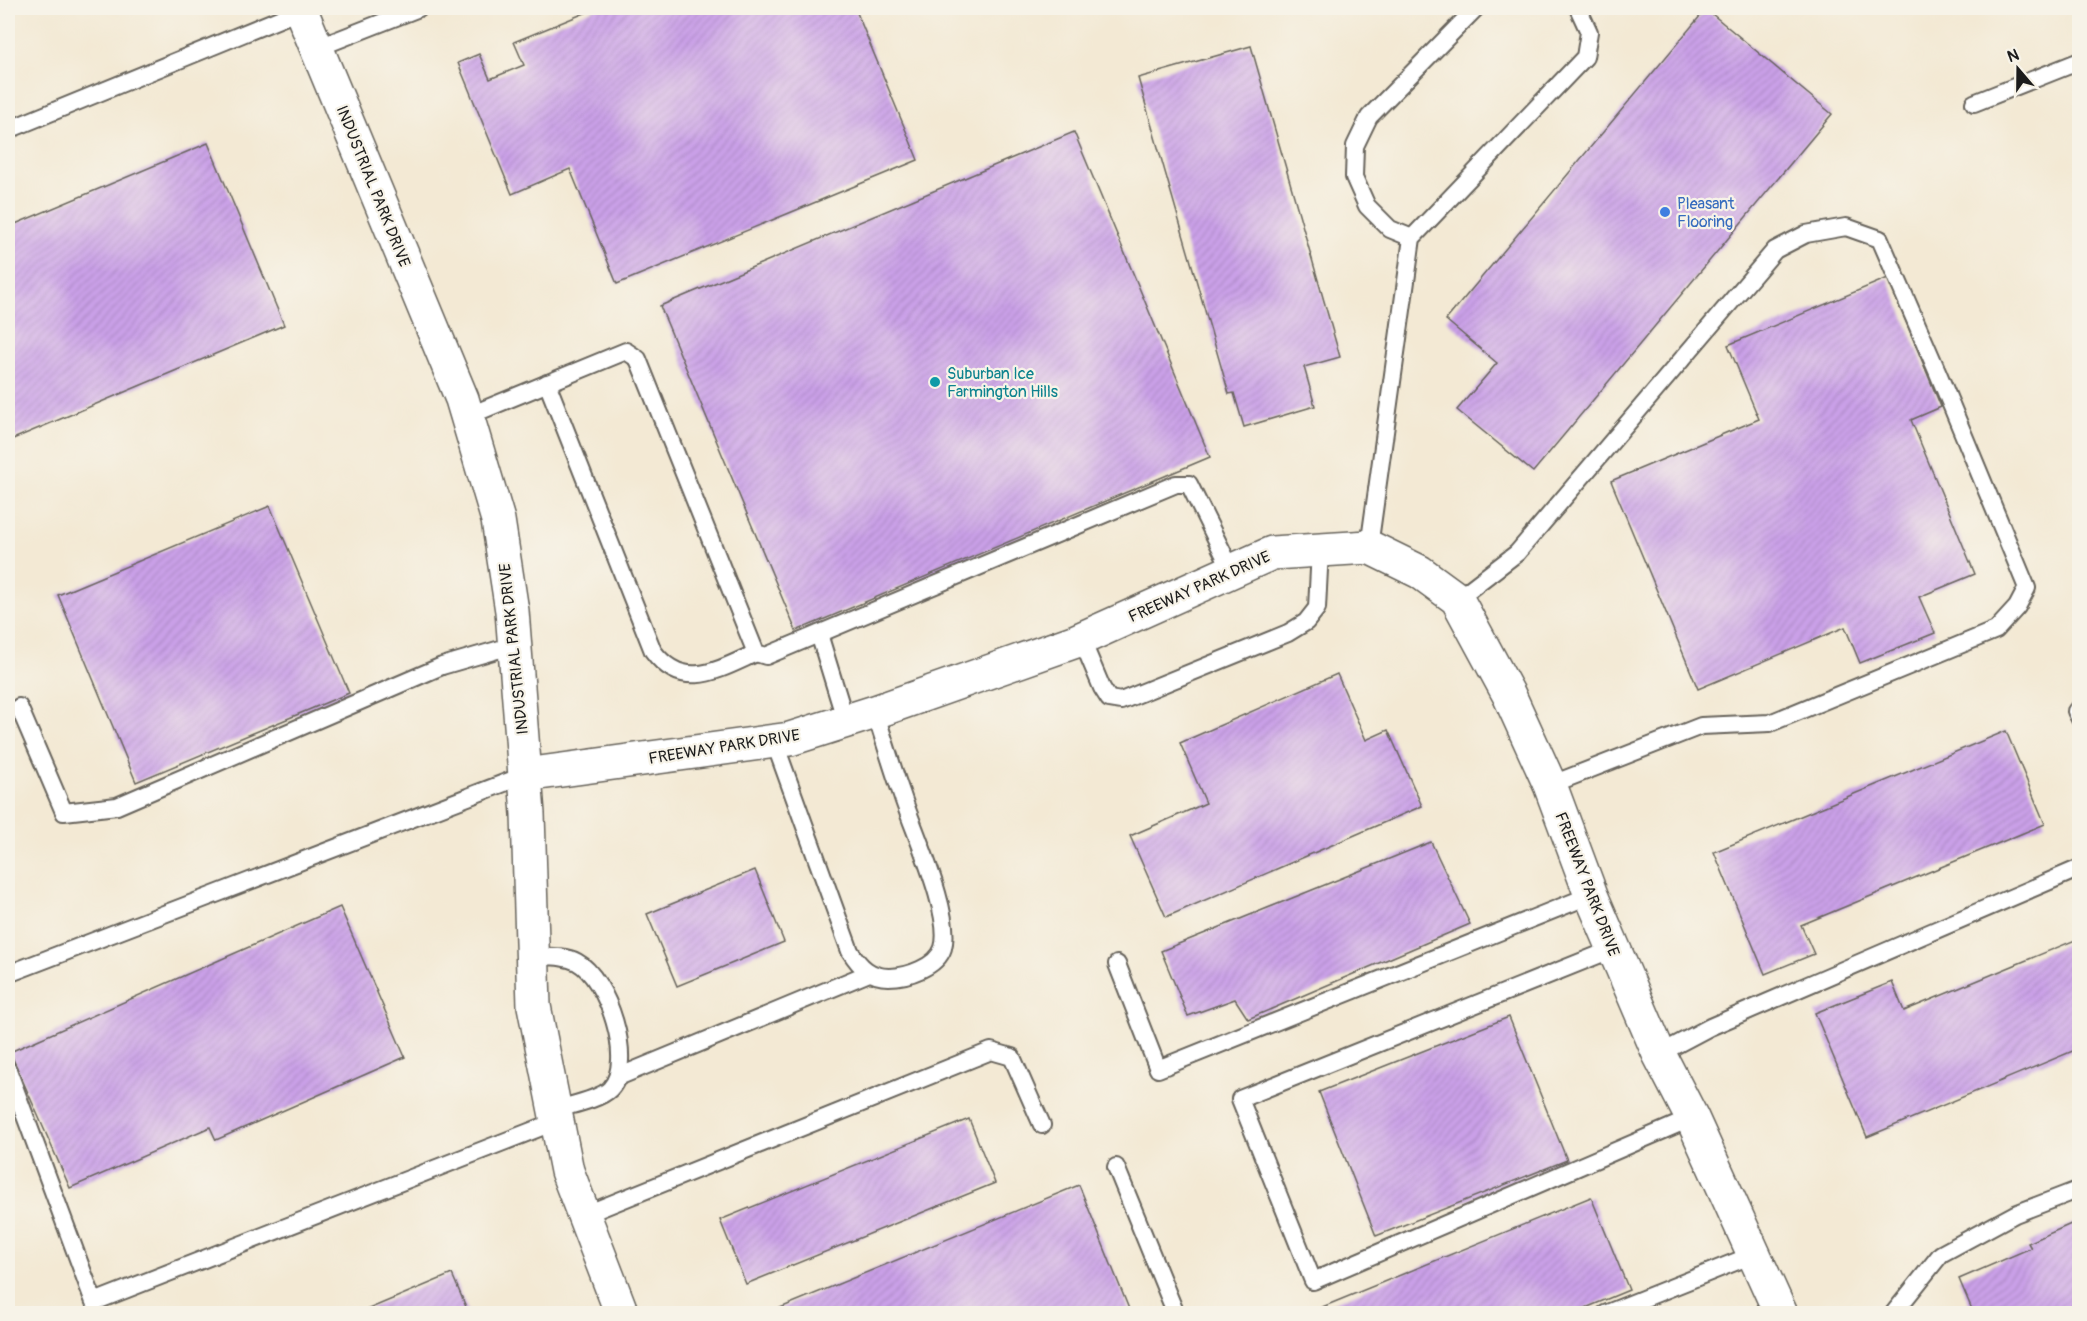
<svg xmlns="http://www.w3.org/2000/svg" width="2087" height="1321" font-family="Pangolin,sans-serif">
<defs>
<pattern id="building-hatch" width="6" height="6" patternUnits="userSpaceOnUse" patternTransform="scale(1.5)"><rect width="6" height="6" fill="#caa0e8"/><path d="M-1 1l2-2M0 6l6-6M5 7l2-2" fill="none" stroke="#ad89c6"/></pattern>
</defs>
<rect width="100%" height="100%" fill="#f7f3e8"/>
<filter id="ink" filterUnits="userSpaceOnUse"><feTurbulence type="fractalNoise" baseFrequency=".0167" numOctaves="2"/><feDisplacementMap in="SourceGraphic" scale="12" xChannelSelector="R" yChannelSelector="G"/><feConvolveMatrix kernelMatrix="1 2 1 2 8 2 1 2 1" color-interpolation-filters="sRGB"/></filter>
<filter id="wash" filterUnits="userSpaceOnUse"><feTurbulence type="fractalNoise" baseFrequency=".008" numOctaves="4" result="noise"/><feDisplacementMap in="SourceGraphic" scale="24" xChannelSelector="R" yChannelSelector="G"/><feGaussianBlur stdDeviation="1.35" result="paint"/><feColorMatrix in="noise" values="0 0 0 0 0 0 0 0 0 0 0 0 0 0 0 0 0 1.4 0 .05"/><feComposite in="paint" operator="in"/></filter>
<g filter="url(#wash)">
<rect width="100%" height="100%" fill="#f3e9d4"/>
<g id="blocks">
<!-- building -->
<g fill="url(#building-hatch)">
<path d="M597,8H855L918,160L617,284L570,169L512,194L458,63L479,54L490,79L524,65L514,42Z"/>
<path d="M1706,9L1832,114L1533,472L1457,410L1497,363L1446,320Z"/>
<path d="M1251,46L1340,357L1304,367L1315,406L1244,427L1234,393L1229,394L1138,78Z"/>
<path d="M1074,132L1210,457L796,631L660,306Z"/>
<path d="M208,143L284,325L13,439L8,427V227Z"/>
<path d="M1888,278L1941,407L1911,420L1975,574L1919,597L1935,633L1860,663L1845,627L1698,689L1611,481L1759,419L1728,345Z"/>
<path d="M270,506L349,693L136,782L58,595Z"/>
<path d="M1337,674L1366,740L1388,730L1422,806L1166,917L1130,836L1206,803L1180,743Z"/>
<path d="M2006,731L2045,824L1801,925L1814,954L1765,974L1714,852Z"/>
<path d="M1431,842L1470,924L1248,1019L1235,999L1188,1016L1161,951Z"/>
<path d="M755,870L784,942L677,986L647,914Z"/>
<path d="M340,907L405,1057L216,1140L210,1127L70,1188L10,1052Z"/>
<path d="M2080,938V1048L1867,1137L1815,1013L1892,982L1904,1011Z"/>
<path d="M1509,1017L1567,1160L1376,1236L1319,1092Z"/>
<path d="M969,1119L995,1183L746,1284L720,1220Z"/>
<path d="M1079,1185L1131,1314H768V1313Z"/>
<path d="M1591,1197L1629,1290L1571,1314H1316L1315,1310Z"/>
<path d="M2080,1220V1314H1974L1959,1279L2031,1248L2028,1243Z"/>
<path d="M452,1274L469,1314H359V1313Z"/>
</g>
</g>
</g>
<g filter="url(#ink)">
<use href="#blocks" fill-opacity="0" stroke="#67645c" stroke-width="1.5"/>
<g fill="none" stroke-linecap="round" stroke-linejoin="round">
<defs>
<g id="service">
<path d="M317,48L419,8"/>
<path d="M1974,103L2080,61"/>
<path d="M8,130L301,10"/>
<path d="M1412,238L1390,229L1367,206L1354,177L1355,146L1369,117L1476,8"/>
<path d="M547,383L653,651C683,692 718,670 756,653"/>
<path d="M468,416L626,351L638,359L756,653L766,656L1176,484H1189L1232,571"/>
<path d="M1369,547L1412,238L1585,57L1589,32L1578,8"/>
<path d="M1457,599L1517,553L1775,250L1806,234L1846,227L1880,239L1938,373L2027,588L2017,607L1996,630L1770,723L1701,726L1550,785"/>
<path d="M819,634L846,722"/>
<path d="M1081,638L1102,688L1109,699L1121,701L1288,633L1306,622L1317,608L1320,550"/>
<path d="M19,707L64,812L117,806L442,666L514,645"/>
<path d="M2076,711L2080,719"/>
<path d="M774,741L850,951C860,967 870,977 889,977C907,977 937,967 943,948C953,915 913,830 902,795C892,767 884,739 875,712"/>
<path d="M1613,949L1240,1099L1313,1281L1692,1118"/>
<path d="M532,956C547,957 564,955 577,962C607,978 636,1062 610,1089C599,1100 569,1105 554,1110"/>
<path d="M1117,964L1158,1069L1591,895"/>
<path d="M8,974L525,775"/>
<path d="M1659,1054L1710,1027L2080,868"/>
<path d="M8,1070L94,1302L557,1121"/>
<path d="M618,1077L869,973"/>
<path d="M1116,1167L1176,1314"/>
<path d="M584,1215L991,1051L1012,1057L1042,1125"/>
<path d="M1605,1314L1755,1254"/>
<path d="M1893,1314L1941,1254L2015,1214L2080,1189"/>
</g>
<g id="minor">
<path d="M300,8L462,399L498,520L512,611L528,814L534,1006L567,1171L622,1314"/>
<path d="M525,775L790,739L875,712L1076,641L1272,553L1369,547L1420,572L1457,599L1509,695L1550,785L1591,895L1659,1054L1692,1118L1781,1314"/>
</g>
</defs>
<!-- service casing -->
<use href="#service" stroke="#67645c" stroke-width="20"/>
<!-- minor casing -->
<use href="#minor" stroke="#67645c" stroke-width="36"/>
<!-- service -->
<use href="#service" stroke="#fff" stroke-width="16"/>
<!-- minor -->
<use href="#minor" stroke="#fff" stroke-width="33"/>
</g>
</g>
<!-- markers -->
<circle fill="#3f7fe0" stroke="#f7f3e8" stroke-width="2" cx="1665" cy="212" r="6"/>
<circle fill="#0f9aa8" stroke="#f7f3e8" stroke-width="2" cx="935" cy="382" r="6"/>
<g text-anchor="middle" stroke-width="4.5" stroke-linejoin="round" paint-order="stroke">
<!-- street labels -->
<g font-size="16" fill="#1c1c1c" stroke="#f7f3e8">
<text transform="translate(374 186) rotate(68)" y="6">INDUSTRIAL PARK DRIVE</text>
<text transform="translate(1199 586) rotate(-24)" y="6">FREEWAY PARK DRIVE</text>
<text transform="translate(513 649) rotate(-96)" y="6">INDUSTRIAL PARK DRIVE</text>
<text transform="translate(724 746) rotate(-9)" y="6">FREEWAY PARK DRIVE</text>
<text transform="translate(1588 884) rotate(69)" y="6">FREEWAY PARK DRIVE</text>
</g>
<!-- shop labels -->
<g font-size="16" fill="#366cbe" stroke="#f7f3e8" text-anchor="start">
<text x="1677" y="209">Pleasant<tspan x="1677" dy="18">Flooring</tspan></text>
</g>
<!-- culture labels -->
<g font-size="16" fill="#0d838f" stroke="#f7f3e8" text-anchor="start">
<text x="947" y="379">Suburban Ice<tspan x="947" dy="18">Farmington Hills</tspan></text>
</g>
</g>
<!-- margin -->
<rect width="2087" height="1321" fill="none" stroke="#f7f3e8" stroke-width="30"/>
<!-- north arrow -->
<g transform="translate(2018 69) rotate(340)" stroke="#f7f3e8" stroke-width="4.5" paint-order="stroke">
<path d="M0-4.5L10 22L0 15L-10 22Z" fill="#1c1c1c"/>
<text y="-9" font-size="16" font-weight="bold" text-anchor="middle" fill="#1c1c1c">N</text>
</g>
</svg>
